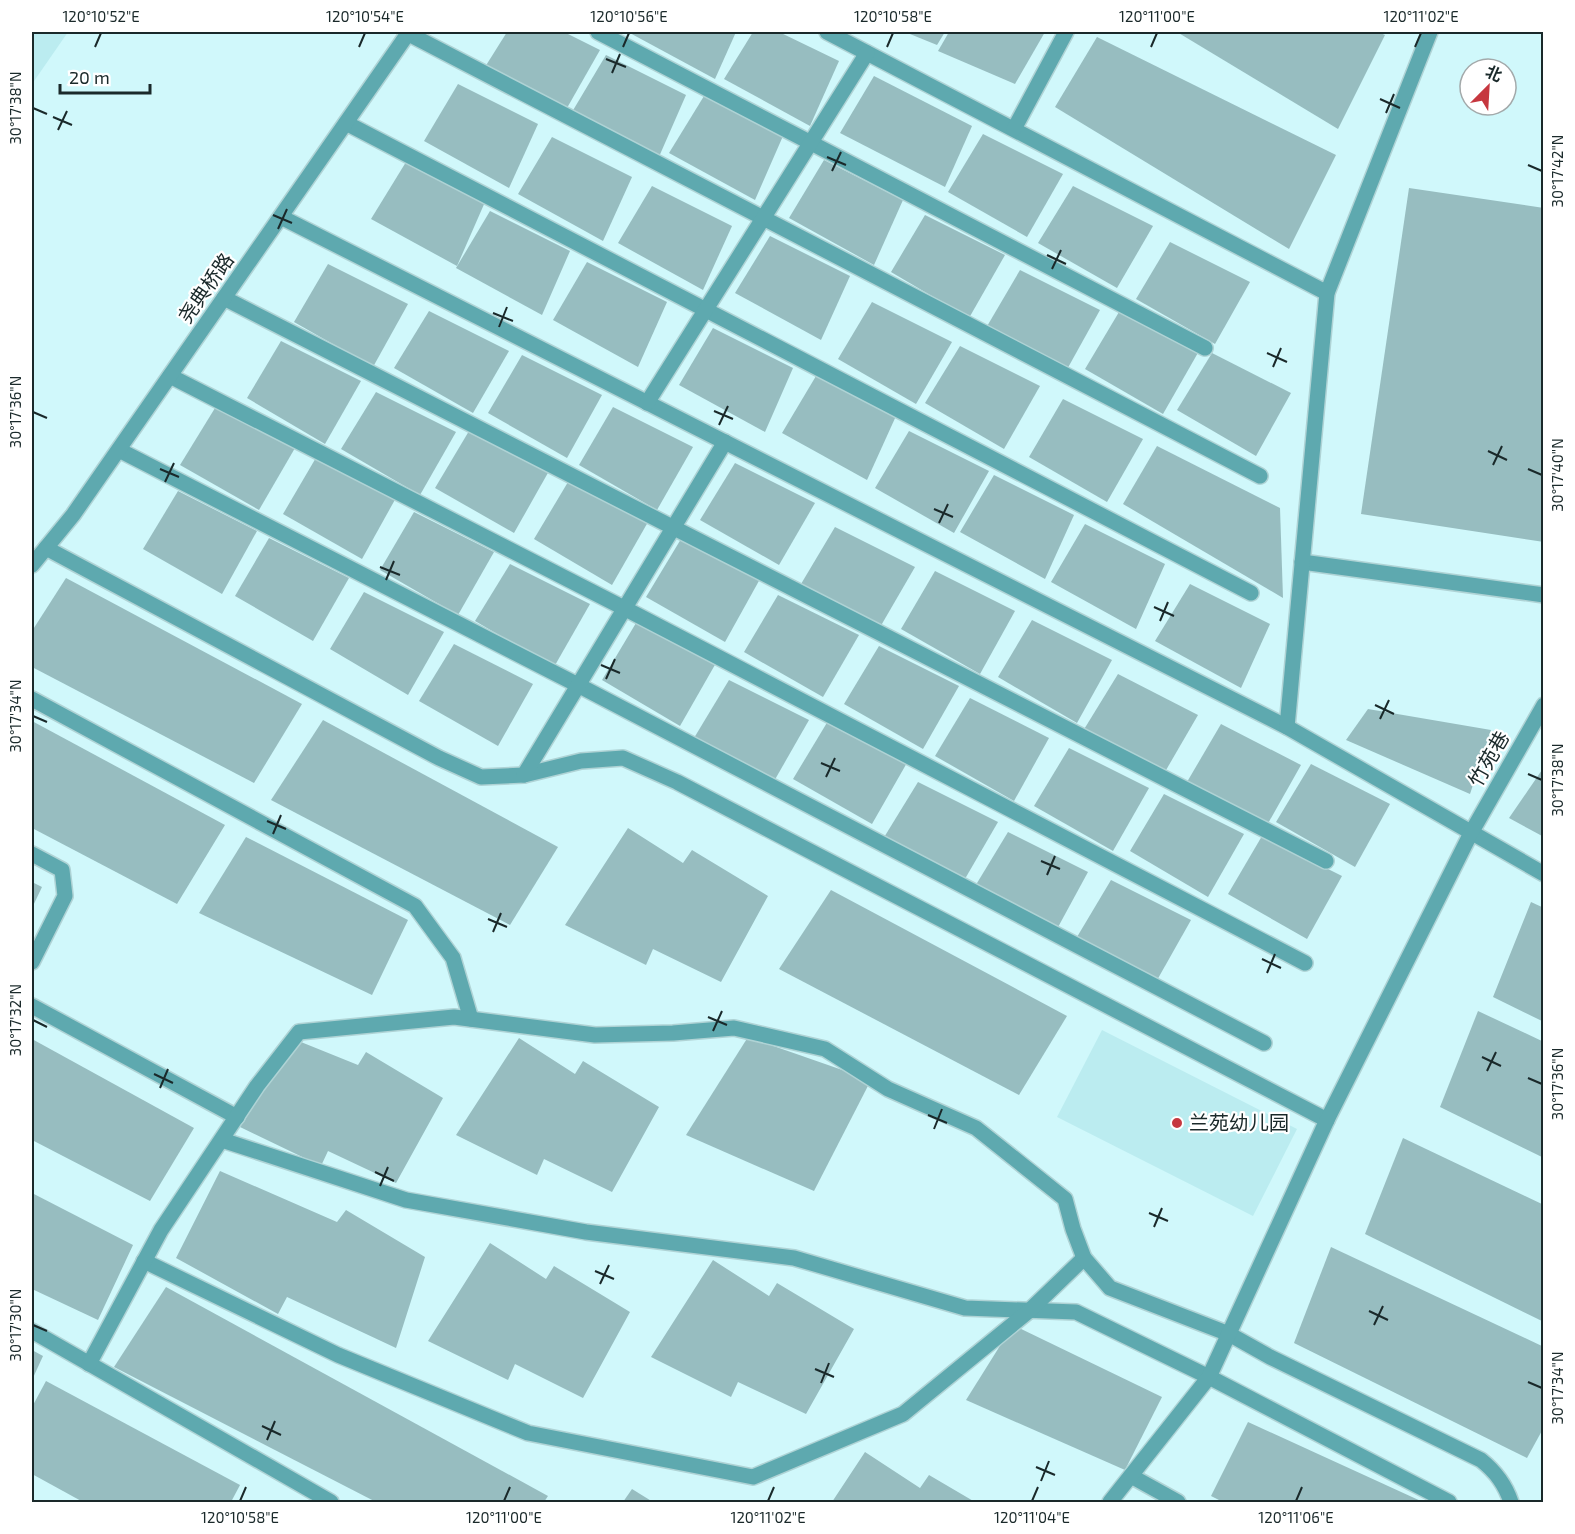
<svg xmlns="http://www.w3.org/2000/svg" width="1575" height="1534" font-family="'Exo 2','Noto Sans SC',sans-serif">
<rect width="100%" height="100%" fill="#d0f8fb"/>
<!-- built -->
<g fill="#bbecf0">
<path d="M32,32H68L32,84Z"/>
<path d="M1102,1030L1297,1129L1253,1216L1057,1117Z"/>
</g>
<!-- building -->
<g fill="#97bdc0">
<path d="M507,32H564L600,50L567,108L485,67Z"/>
<path d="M628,32H736L715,79Z"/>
<path d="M753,32H779L839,61L810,126L724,79Z"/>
<path d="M905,32H945L937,45Z"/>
<path d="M949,32H1045L1015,84L938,51Z"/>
<path d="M1177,32H1378L1385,35L1338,129Z"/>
<path d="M1097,37L1336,155L1289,249L1055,107Z"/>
<path d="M606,55L686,95L658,159L572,112Z"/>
<path d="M874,76L972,126L945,187L840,133Z"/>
<path d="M458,84L538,124L509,188L424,141Z"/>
<path d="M704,96L783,136L755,200L669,153Z"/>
<path d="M983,134L1063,174L1027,237L948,192Z"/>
<path d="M552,137L632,177L603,241L518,194Z"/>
<path d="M824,160L903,200L874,265L789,218Z"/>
<path d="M406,162L485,202L457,266L371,219Z"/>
<path d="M652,186L732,226L703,290L618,243Z"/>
<path d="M1073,186L1153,226L1117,288L1038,243Z"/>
<path d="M1409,188L1544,208V542L1361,514Z"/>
<path d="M490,211L570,251L542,315L456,268Z"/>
<path d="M925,215L1005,255L969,318L891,272Z"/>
<path d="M770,236L850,276L821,340L735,293Z"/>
<path d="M1170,242L1250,282L1215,344L1136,299Z"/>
<path d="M587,262L667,302L638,367L553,320Z"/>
<path d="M328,264L408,304L373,367L294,322Z"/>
<path d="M1020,270L1100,310L1065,373L986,328Z"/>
<path d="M872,302L952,342L916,404L838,359Z"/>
<path d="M429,311L509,351L473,413L394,368Z"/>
<path d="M1119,312L1199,351L1163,414L1085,369Z"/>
<path d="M713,328L793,368L765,432L679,385Z"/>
<path d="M281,341L361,381L325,444L247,398Z"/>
<path d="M960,346L1040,386L1004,449L925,403Z"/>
<path d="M1212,353L1291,393L1256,456L1177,410Z"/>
<path d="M522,355L602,395L567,458L488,413Z"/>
<path d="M816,376L896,416L867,480L782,433Z"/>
<path d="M376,392L456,432L420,495L341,449Z"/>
<path d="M1063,399L1143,439L1107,502L1029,457Z"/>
<path d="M613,407L693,447L657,510L579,465Z"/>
<path d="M215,408L295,448L259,510L180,465Z"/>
<path d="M469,431L549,471L514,533L435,488Z"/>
<path d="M909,431L989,471L954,533L875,488Z"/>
<path d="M1157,446L1280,508L1283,598L1123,504Z"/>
<path d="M317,456L397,496L362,559L283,514Z"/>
<path d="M735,463L815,503L779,565L700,520Z"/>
<path d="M994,475L1074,515L1045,579L960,532Z"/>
<path d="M568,482L648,522L612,585L534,539Z"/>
<path d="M178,491L257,531L222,594L143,549Z"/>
<path d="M414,512L494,552L458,615L380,570Z"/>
<path d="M1085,524L1165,564L1136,629L1051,582Z"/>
<path d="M835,527L915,567L879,629L801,584Z"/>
<path d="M269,538L349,578L313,641L235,596Z"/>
<path d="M681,539L760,579L725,642L646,597Z"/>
<path d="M510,564L590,604L554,667L475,621Z"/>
<path d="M935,571L1015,611L980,674L901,629Z"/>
<path d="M66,578L302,704L254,783L32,667V631Z"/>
<path d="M1190,584L1270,624L1241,688L1155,641Z"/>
<path d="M364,592L444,632L408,695L330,649Z"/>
<path d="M778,595L859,635L823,697L744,652Z"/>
<path d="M1032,620L1112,660L1077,723L998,677Z"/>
<path d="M636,623L716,663L680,726L602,680Z"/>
<path d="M454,644L533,684L498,746L419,701Z"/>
<path d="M879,646L959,686L923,749L844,704Z"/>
<path d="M1118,674L1198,715L1162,777L1083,731Z"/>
<path d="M729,680L809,720L773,783L694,738Z"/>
<path d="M970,698L1049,738L1014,801L935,756Z"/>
<path d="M1368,709L1491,730L1470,794L1346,740Z"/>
<path d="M323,720L558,847L510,925L271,800Z"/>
<path d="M32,721L225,825L177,904L32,828Z"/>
<path d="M828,721L908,761L872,824L793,779Z"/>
<path d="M1221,724L1301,765L1266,827L1187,782Z"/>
<path d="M1069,748L1149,788L1113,851L1034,806Z"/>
<path d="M1311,764L1390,804L1355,867L1276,822Z"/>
<path d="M1544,767V837L1509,818Z"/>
<path d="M918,782L998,822L962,884L883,839Z"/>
<path d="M1164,794L1244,834L1208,897L1130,851Z"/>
<path d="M628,828L683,863L692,850L768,896L721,982L653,949L646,965L565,925Z"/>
<path d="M1008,832L1088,872L1057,929L974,888Z"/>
<path d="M1262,836L1342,876L1307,939L1228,894Z"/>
<path d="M246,837L408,920L372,995L199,913Z"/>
<path d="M1111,880L1191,920L1156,982L1077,937Z"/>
<path d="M32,882L42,887L32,908Z"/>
<path d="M831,890L1067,1016L1019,1095L779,969Z"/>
<path d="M1531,902L1544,908V1022L1493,997Z"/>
<path d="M1478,1011L1544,1042V1158L1440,1107Z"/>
<path d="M748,1037L871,1080L814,1191L686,1135Z"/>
<path d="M519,1038L575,1074L583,1061L659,1107L612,1192L544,1159L537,1175L456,1135Z"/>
<path d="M32,1039L194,1128L150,1201L32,1140Z"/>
<path d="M296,1040L358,1065L366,1052L443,1098L396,1183L328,1151L321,1166L240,1127Z"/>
<path d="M1403,1138L1544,1205V1322L1365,1234Z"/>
<path d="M220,1171L337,1222L346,1210L425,1257L396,1348L287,1297L278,1314L176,1258Z"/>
<path d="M32,1193L133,1245L98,1320L32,1289Z"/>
<path d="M490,1243L546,1279L554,1266L630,1312L583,1398L515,1364L508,1380L428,1341Z"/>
<path d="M1331,1247L1544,1347V1427L1527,1458L1294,1343Z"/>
<path d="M713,1260L769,1296L777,1283L854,1329L806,1414L738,1382L731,1397L651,1357Z"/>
<path d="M166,1287L548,1496L544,1502H376L114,1367Z"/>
<path d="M1013,1325L1162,1397L1125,1470L966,1400Z"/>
<path d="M32,1350L43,1356L32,1380Z"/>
<path d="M46,1381L240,1485L231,1502H83L32,1474V1407Z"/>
<path d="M1248,1422L1423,1502H1223L1211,1496Z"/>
<path d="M865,1452L920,1488L929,1475L975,1502H832Z"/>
<path d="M632,1489L653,1502H623Z"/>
</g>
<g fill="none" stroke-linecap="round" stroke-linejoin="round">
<defs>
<g id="minor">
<path d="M598,32L1205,348"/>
<path d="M827,32L1327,293"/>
<path d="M407,33L1260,476"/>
<path d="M346,123L1251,593"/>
<path d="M1014,129L1066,32"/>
<path d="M281,217L1287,727L1544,874"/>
<path d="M224,298L1326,861"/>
<path d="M170,376L620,606L1305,963"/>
<path d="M647,403L867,53"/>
<path d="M119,450L574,683L1264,1043"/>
<path d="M46,548L439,758L481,777L524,775L581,761L623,758L677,782L1327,1120"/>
<path d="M1302,562L1544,595"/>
<path d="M32,699L415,906L453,958L471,1019"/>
<path d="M1287,727L1327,293L1430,32"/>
<path d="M524,775L725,442"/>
<path d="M32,854L62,870L65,896L32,962"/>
<path d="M32,1006L237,1117"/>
<path d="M222,1140L406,1200L586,1232L794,1258L965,1308L1076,1312L1209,1377L1449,1502"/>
<path d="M144,1261L338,1355L528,1433L753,1477L903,1414L1029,1311L1084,1258"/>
<path d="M32,1331L331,1502"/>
<path d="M89,1364L161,1230L257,1086L299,1032L454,1017L595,1035L673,1033L734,1028L825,1049L888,1089L976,1128L1065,1199L1073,1229L1084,1258L1110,1288L1229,1334L1270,1357L1481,1460C1496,1472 1505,1484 1511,1502"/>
<path d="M1131,1476L1178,1502"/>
<path d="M1110,1502L1209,1377L1327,1120L1471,833L1544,705"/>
</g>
<path id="tertiary" d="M32,565L73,515L409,32"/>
</defs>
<!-- minor casing -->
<use href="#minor" stroke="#afd3d5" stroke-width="18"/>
<!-- tertiary casing -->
<use href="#tertiary" stroke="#afd3d5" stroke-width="18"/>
<!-- minor -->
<use href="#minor" stroke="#5ea9af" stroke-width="15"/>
<!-- tertiary -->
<use href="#tertiary" stroke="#5ea9af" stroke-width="15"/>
</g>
<!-- ticks -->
<path fill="none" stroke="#1a292a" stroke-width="2" d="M95,47L101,33M359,47L365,33M623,47L629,33M887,47L893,33M1151,47L1157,33M1415,47L1421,33M606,59L626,67M612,73L620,54M1380,99L1400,108M33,108L47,114M1386,113L1394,94M53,117L72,125M58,130L67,111M827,157L846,165M1528,165L1542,171M832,171L841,152M273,215L292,223M278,229L287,209M1047,255L1066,264M1052,269L1061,250M493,313L513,321M499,327L507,307M1267,353L1287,362M1273,367L1281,348M714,411L733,419M33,412L47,418M719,425L728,406M1488,451L1507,460M1493,465L1502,446M160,469L179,477M1528,469L1542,475M165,482L174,463M934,509L953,517M939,523L948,504M380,567L400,575M386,580L394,561M1154,607L1174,616M1160,621L1168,602M601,665L620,673M606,679L615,659M1375,705L1394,714M33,716L47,722M1380,719L1389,700M821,763L840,771M1528,774L1542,780M826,777L835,758M267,821L286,829M273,834L281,815M1041,861L1060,869M1047,875L1055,856M488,919L507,927M493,932L501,913M1262,959L1281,968M1267,973L1275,954M708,1017L727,1025M33,1020L47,1027M713,1031L722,1011M1482,1057L1501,1066M1487,1071L1496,1052M154,1074L173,1083M1528,1078L1542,1084M160,1088L168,1069M928,1115L947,1123M934,1129L942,1109M375,1172L394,1181M380,1186L388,1167M1149,1213L1168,1221M1154,1227L1162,1208M595,1271L614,1279M600,1284L609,1265M1369,1311L1388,1320M33,1325L47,1331M1374,1325L1383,1306M815,1369L834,1377M1528,1382L1542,1388M821,1383L829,1363M262,1426L281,1435M267,1440L275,1421M1036,1467L1055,1475M1041,1481L1049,1461M240,1501L246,1487M504,1501L510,1487M768,1501L774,1487M1032,1501L1038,1487M1296,1501L1302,1487"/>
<!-- markers -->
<circle fill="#c6373f" stroke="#fff" stroke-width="2" cx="1177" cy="1123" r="6"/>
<g text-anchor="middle" stroke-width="4.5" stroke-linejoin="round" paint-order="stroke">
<!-- street labels -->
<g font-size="20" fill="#1a292a" stroke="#fff">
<text transform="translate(206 288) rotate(-55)" y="7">尧典桥路</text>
<text transform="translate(1489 759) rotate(-60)" y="7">竹苑巷</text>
</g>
<!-- poi labels -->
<g font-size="20" fill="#1a292a" stroke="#fff" text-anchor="start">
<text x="1189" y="1130">兰苑幼儿园</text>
</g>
</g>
<!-- border -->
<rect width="1575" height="1534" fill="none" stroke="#ffffff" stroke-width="66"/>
<!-- north arrow -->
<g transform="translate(1488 87) rotate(24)"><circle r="28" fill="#ffffff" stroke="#a3a9aa" stroke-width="1.5"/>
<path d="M0-4.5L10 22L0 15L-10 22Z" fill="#c6373f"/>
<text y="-9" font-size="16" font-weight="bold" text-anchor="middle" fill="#1a292a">北</text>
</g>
<!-- scale -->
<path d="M60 84v9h90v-9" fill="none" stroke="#1a292a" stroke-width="3"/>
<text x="69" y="84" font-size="18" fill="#1a292a" stroke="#ffffff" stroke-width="4.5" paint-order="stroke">20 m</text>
<rect x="33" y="33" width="1509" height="1468" fill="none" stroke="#1a292a" stroke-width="2"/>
<g font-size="15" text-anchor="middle" fill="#1a292a">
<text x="101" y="22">120°10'52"E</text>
<text x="365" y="22">120°10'54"E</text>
<text x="629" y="22">120°10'56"E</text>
<text x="893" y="22">120°10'58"E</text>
<text x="1157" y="22">120°11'00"E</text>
<text x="1421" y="22">120°11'02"E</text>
<text transform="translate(16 108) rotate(-90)" y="5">30°17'38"N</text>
<text transform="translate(1558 171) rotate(-90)" y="5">30°17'42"N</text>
<text transform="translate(16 412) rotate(-90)" y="5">30°17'36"N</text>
<text transform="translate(1558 475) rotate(-90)" y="5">30°17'40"N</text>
<text transform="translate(16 716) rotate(-90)" y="5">30°17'34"N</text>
<text transform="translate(1558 780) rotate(-90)" y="5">30°17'38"N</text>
<text transform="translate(16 1020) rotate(-90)" y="5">30°17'32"N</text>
<text transform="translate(1558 1084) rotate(-90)" y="5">30°17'36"N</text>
<text transform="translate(16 1325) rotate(-90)" y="5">30°17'30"N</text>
<text transform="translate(1558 1388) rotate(-90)" y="5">30°17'34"N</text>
<text x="240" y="1523">120°10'58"E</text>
<text x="504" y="1523">120°11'00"E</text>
<text x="768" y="1523">120°11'02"E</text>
<text x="1032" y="1523">120°11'04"E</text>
<text x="1296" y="1523">120°11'06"E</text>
</g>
</svg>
